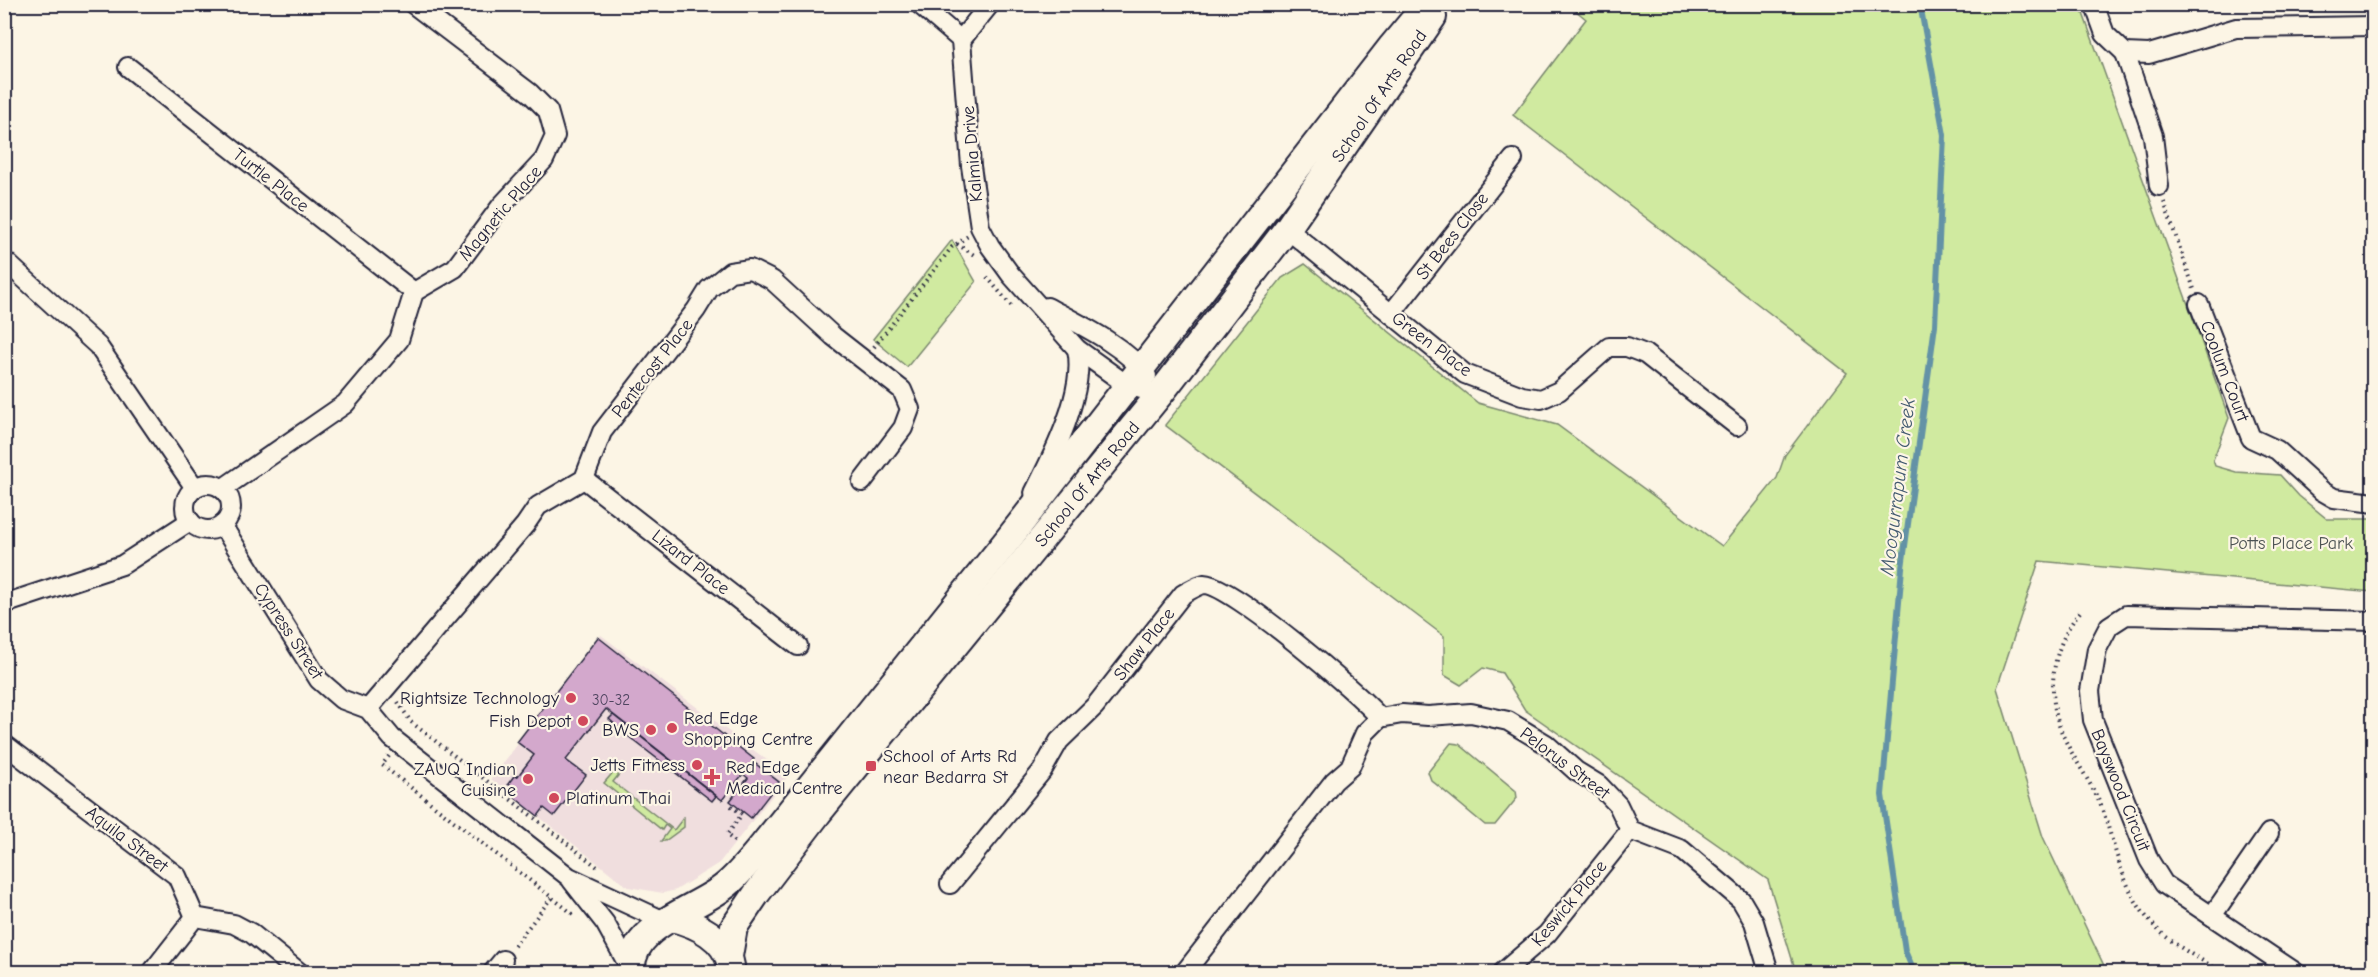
<svg xmlns="http://www.w3.org/2000/svg" width="2378" height="977" font-family="'Comic Neue',sans-serif">
<rect width="100%" height="100%" fill="#fcf5e5"/>
<filter id="ink" filterUnits="userSpaceOnUse"><feTurbulence type="fractalNoise" baseFrequency=".0167" numOctaves="2"/><feDisplacementMap in="SourceGraphic" scale="12" xChannelSelector="R" yChannelSelector="G"/><feConvolveMatrix kernelMatrix="1 2 1 2 8 2 1 2 1" color-interpolation-filters="sRGB"/></filter>
<g filter="url(#ink)">
<!-- built -->
<path fill="#f0dede" d="M601,635L788,776L719,863L676,890L663,893L628,887L491,779Z"/>
<!-- green -->
<g fill="#d0eaa0" stroke="#79866e" stroke-width="1.5">
<path d="M1569,5H2080L2229,418L2213,460L2215,466L2236,472L2280,475L2299,496L2327,519H2373V592L2039,561L1997,688L2043,837L2107,972H1796L1768,880L1525,710L1502,673L1483,668L1461,685L1444,675V636L1165,425L1282,278L1305,264L1478,403L1557,425L1722,546L1777,478L1785,455L1847,373L1513,115L1586,19Z"/>
<path d="M952,240L976,282L907,367L873,339Z"/>
<path d="M1451,743L1459,744L1516,791L1517,798L1495,825H1485L1431,780L1428,772Z"/>
<path d="M616,769H621V772L613,782L674,830L684,817V827L665,841H661L670,829L665,825L662,830L604,783Z"/>
</g>
<g fill="none" stroke-linecap="round" stroke-linejoin="round">
<!-- stream -->
<path stroke="#6392a6" stroke-width="6" d="M1914,972L1905,951L1882,795L1902,568L1935,325L1944,135L1920,4"/>
</g>
<!-- building -->
<g fill="#d3a8cc" stroke="#22223b" stroke-width="1.5">
<path d="M598,637L754,759L752,761L779,782L751,818L730,801L748,778L743,774L722,800L606,709L566,760L586,775L554,816L544,808L538,816L509,793L513,787L508,784L514,776L517,777L534,755L517,742Z"/>
<path d="M613,715L716,796L712,801L624,733L609,719Z"/>
</g>
<g fill="none" stroke-linecap="round" stroke-linejoin="round">
<defs>
<g id="street">
<path d="M919,4L961,40L971,166L980,227L990,246L1011,275L1077,349L1127,385L1160,394"/>
<path d="M2094,4L2105,34L2125,53L2149,54L2236,28L2374,26"/>
<path d="M961,40L990,4"/>
<path d="M2125,53L2153,136L2159,186"/>
<path d="M128,67L414,292"/>
<path d="M1287,229L1465,374L1522,396L1541,399L1559,391L1609,347H1627L1645,354L1737,426"/>
<path d="M4,260L98,346L195,488"/>
<path d="M2199,304L2251,438L2277,450L2322,491L2334,498L2374,503"/>
<path d="M1047,307C1079,324 1126,346 1147,376"/>
<path d="M1391,314L1513,159"/>
<path d="M584,479L798,646"/>
<circle cx="208" cy="507" r="23"/>
<path d="M222,489L345,404L399,340L414,292L455,268L501,206L544,160L555,136L548,111L530,93L413,4"/>
<path d="M1034,493C1053,456 1086,391 1077,349"/>
<path d="M222,525L319,680L341,699L368,709L392,738L569,877L664,921"/>
<path d="M4,604L122,565L190,521"/>
<path d="M368,709L525,525L538,506L584,479L602,432L696,310L709,289L730,272L750,269L772,280L833,336L902,390L910,409L903,428L862,482"/>
<path d="M4,744L177,876L195,917L234,924L251,933L299,972"/>
<path d="M572,881L605,923L631,970"/>
<path d="M950,884L1042,771L1059,741L1095,706L1183,594C1189,591 1198,585 1204,584C1230,583 1360,694 1380,718"/>
<path d="M2212,916L2269,833"/>
<path d="M152,972L195,917"/>
<path d="M493,972L503,960"/>
<path d="M1185,972L1334,781L1350,767L1365,733L1380,718L1402,714L1428,716L1471,713L1508,721L1546,744L1576,771L1599,785L1618,805L1630,830L1682,850L1741,900L1754,922L1769,972"/>
<path d="M1503,972L1547,934L1630,830"/>
<path d="M2295,972L2164,884L2149,860L2093,720L2090,691L2097,649L2109,626L2126,615L2374,621"/>
</g>
<g id="secondary">
<path d="M672,918C697,924 726,938 731,966"/>
<path d="M729,956L734,927L757,893L819,812L1160,394L1287,229L1433,17"/>
<path d="M632,972C628,926 694,911 725,886C739,875 751,859 763,845L1010,537L1392,46L1427,4"/>
</g>
</defs>
<!-- street casing -->
<use href="#street" stroke="#22223b" stroke-width="22"/>
<!-- secondary casing -->
<use href="#secondary" stroke="#22223b" stroke-width="30"/>
<!-- path -->
<g stroke="#22223b" stroke-width="4" stroke-dasharray="1.5 4.5" stroke-linecap="butt">
<path d="M2164,202L2194,289"/>
<path d="M957,244L974,255"/>
<path d="M987,277L1013,308"/>
<path d="M874,347L952,247L968,236"/>
<path d="M2080,612C2053,644 2046,689 2060,728C2070,755 2090,779 2101,806C2115,843 2120,882 2145,915C2164,941 2195,956 2222,972"/>
<path d="M398,702L411,722L600,869"/>
<path d="M389,756L382,765L573,914"/>
<path d="M731,806L742,814L727,835L738,844"/>
<path d="M514,946L552,897"/>
</g>
<!-- street -->
<use href="#street" stroke="#fcf5e5" stroke-width="18"/>
<!-- secondary -->
<use href="#secondary" stroke="#fcf5e5" stroke-width="26"/>
</g>
</g>
<!-- markers -->
<g fill="#d1495b" stroke="#fcf5e5" stroke-width="2">
<circle cx="571" cy="698" r="6"/>
<circle cx="583" cy="721" r="6"/>
<circle cx="672" cy="728" r="6"/>
<circle cx="651" cy="730" r="6"/>
<circle cx="697" cy="765" r="6"/>
<rect x="865" y="760" width="12" height="12" rx="3"/>
<path d="M709 768h6v6h6v6h-6v6h-6v-6h-6v-6h6z"/>
<circle cx="528" cy="779" r="6"/>
<circle cx="554" cy="798" r="6"/>
</g>
<g text-anchor="middle" stroke-width="4.5" stroke-linejoin="round" paint-order="stroke">
<!-- number labels -->
<g font-size="15" fill="#4e445f">
<text x="611" y="705">30-32</text>
</g>
<!-- street labels -->
<g font-size="18" fill="#22223b" stroke="#fcf5e5">
<text transform="translate(1379 96) rotate(-56)" y="6">School Of Arts Road</text>
<text transform="translate(972 154) rotate(-95)" y="6">Kalmia Drive</text>
<text transform="translate(271 180) rotate(38)" y="6">Turtle Place</text>
<text transform="translate(500 213) rotate(-50)" y="6">Magnetic Place</text>
<text transform="translate(1452 236) rotate(-52)" y="6">St Bees Close</text>
<text transform="translate(1432 344) rotate(37)" y="6">Green Place</text>
<text transform="translate(652 368) rotate(-52)" y="6">Pentecost Place</text>
<text transform="translate(2225 371) rotate(69)" y="6">Coolum Court</text>
<text transform="translate(1087 484) rotate(-51)" y="6">School Of Arts Road</text>
<text transform="translate(691 562) rotate(38)" y="6">Lizard Place</text>
<text transform="translate(289 631) rotate(57)" y="6">Cypress Street</text>
<text transform="translate(1144 644) rotate(-52)" y="6">Shaw Place</text>
<text transform="translate(1565 763) rotate(37)" y="6">Pelorus Street</text>
<text transform="translate(2121 790) rotate(68)" y="6">Bayswood Circuit</text>
<text transform="translate(127 839) rotate(37)" y="6">Aquila Street</text>
<text transform="translate(1569 903) rotate(-50)" y="6">Keswick Place</text>
</g>
<!-- park labels -->
<g font-size="18" fill="#4e5454" stroke="#fcf5e5">
<text x="2291" y="549">Potts Place Park</text>
</g>
<!-- poi labels -->
<g font-size="18" fill="#22223b" stroke="#fcf5e5" text-anchor="end">
<text x="559" y="704">Rightsize Technology</text>
<text x="684" y="724" text-anchor="start">Red Edge<tspan x="684" dy="21">Shopping Centre</tspan></text>
<text x="571" y="727">Fish Depot</text>
<text x="639" y="736">BWS</text>
<text x="883" y="762" text-anchor="start">School of Arts Rd<tspan x="883" dy="21">near Bedarra St</tspan></text>
<text x="685" y="771">Jetts Fitness</text>
<text x="726" y="773" text-anchor="start">Red Edge<tspan x="726" dy="21">Medical Centre</tspan></text>
<text x="516" y="775">ZAUQ Indian<tspan x="516" dy="21">Cuisine</tspan></text>
<text x="566" y="804" text-anchor="start">Platinum Thai</text>
</g>
<!-- water labels -->
<g font-size="20" font-style="italic" fill="#425a70" stroke="#fcf5e5">
<text transform="translate(1897 487) rotate(-83)" y="7">Moogurrapum Creek</text>
</g>
</g>
<!-- margin -->
<rect width="2378" height="977" fill="none" stroke="#fcf5e5" stroke-width="24"/>
<rect x="12" y="12" width="2354" height="953" fill="none" stroke="#22223b" stroke-width="2" filter="url(#ink)"/>
</svg>
